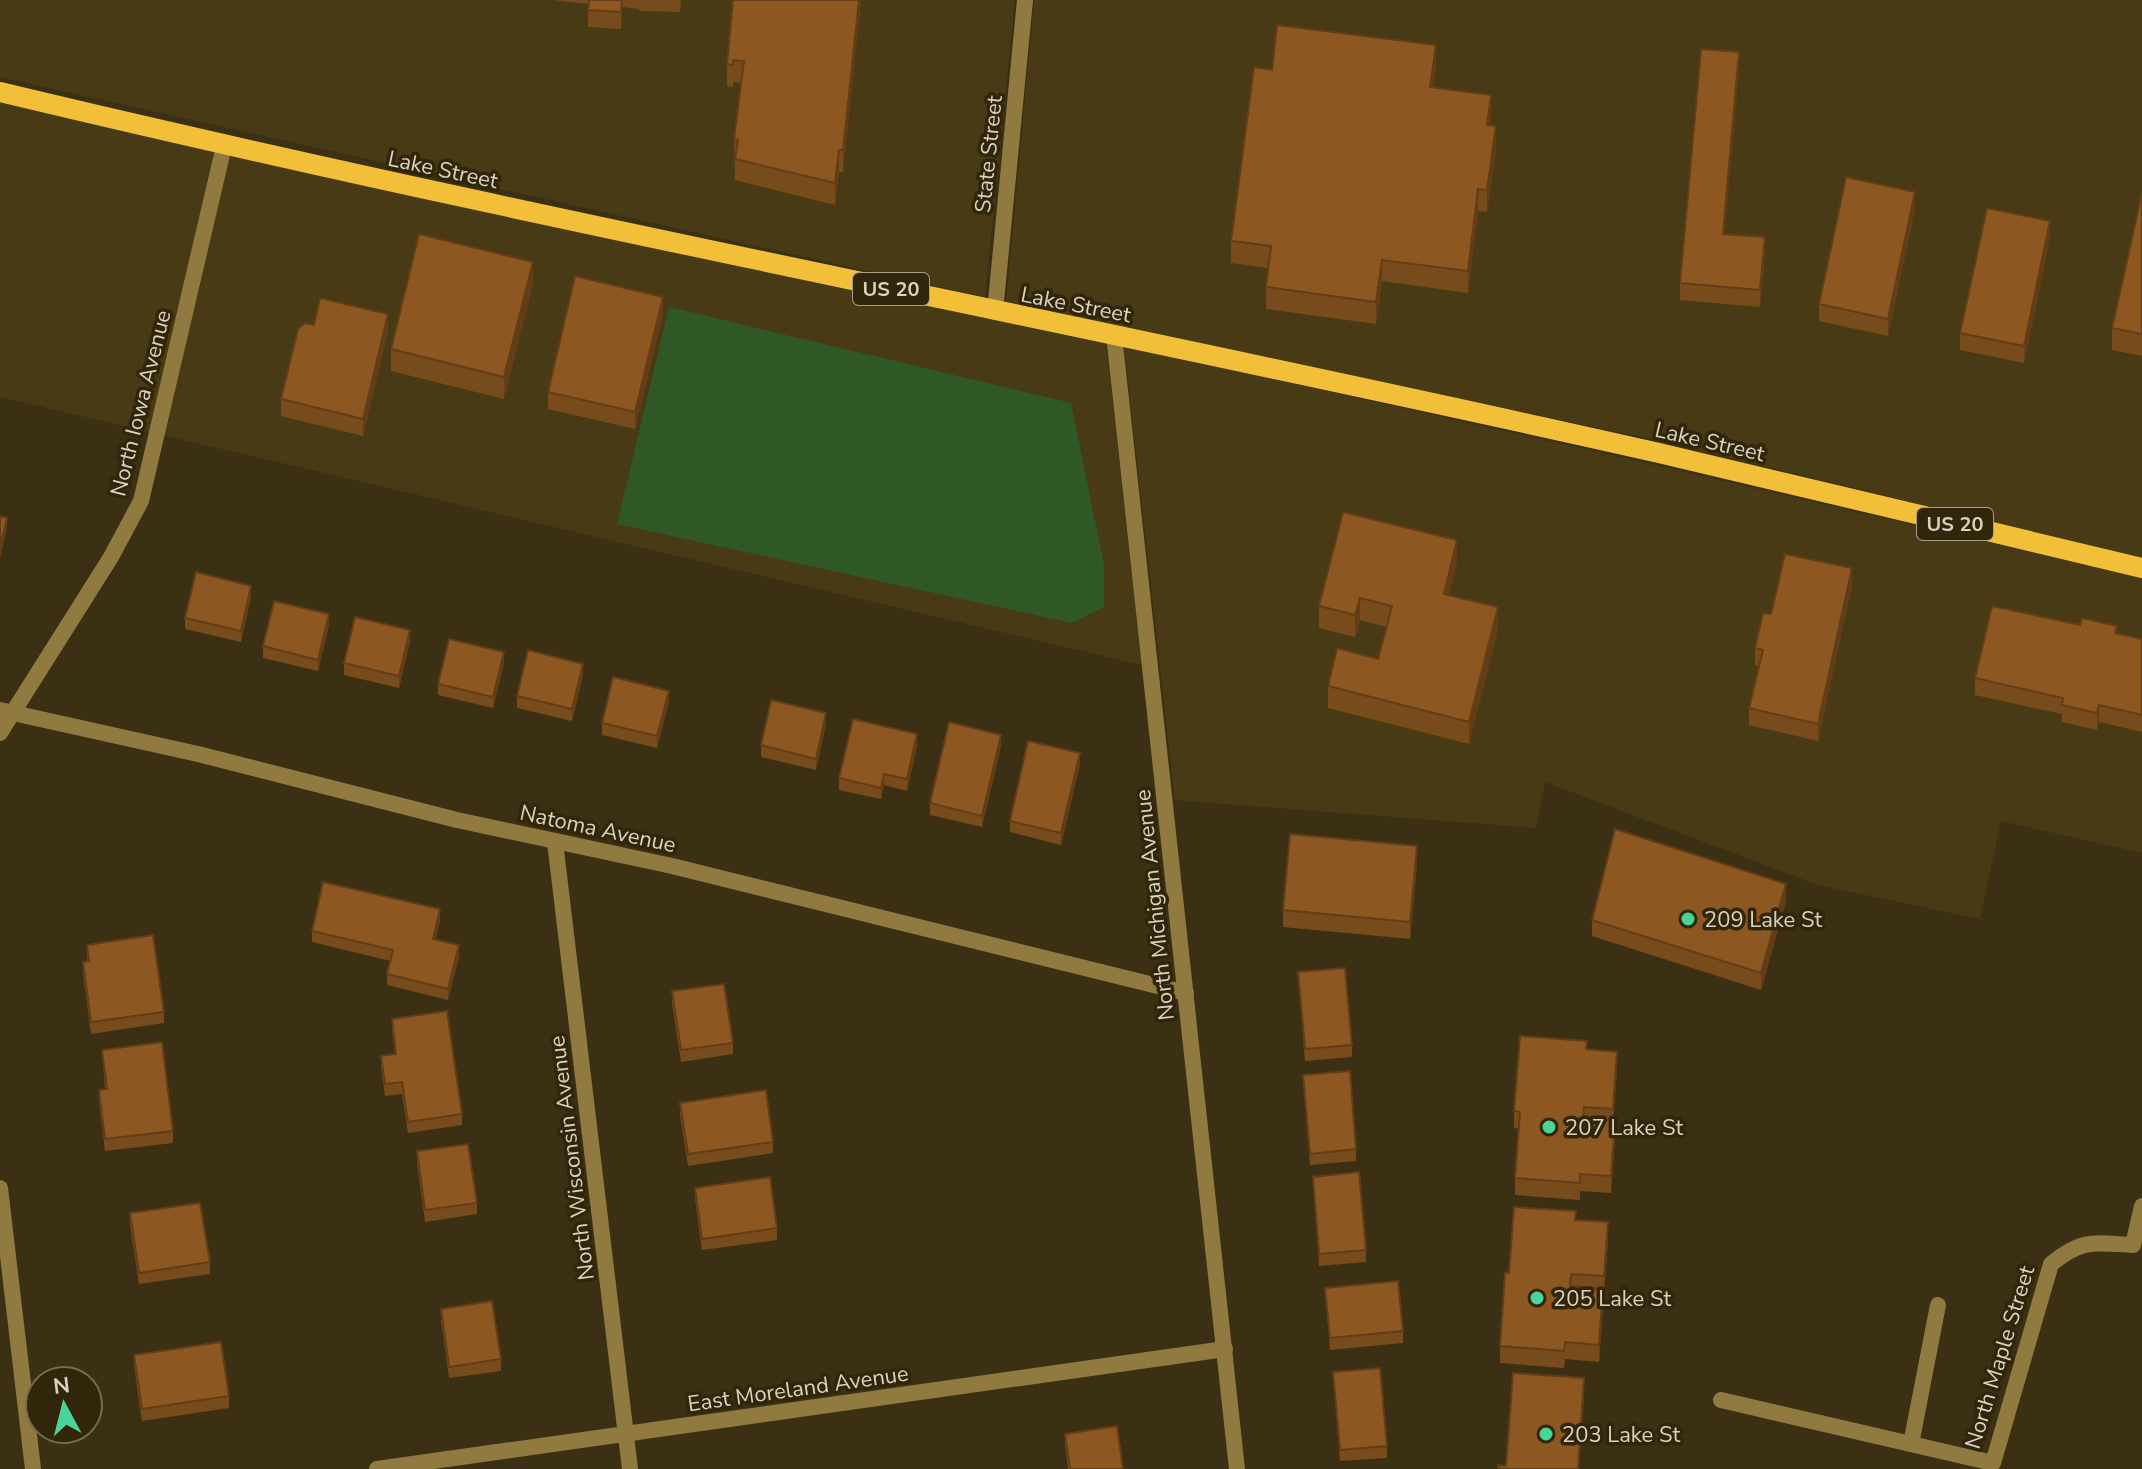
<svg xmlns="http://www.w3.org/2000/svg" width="2142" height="1469" font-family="'Nunito Sans',sans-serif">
<rect width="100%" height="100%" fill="#3b3014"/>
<!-- built -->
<g fill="#483a15">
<path d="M0,0H1015L985,297L0,77Z"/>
<path d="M1034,0H2142V558L1656,440L1006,303Z"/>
<path d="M0,99L1106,343L1142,665L0,397Z"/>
<path d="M1124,346L1603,453L2142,578V853L2001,821L1980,919L1818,885L1545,782L1536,828L1175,800Z"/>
</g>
<!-- green -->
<path fill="#2f5826" d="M669,307L1071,403L1104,565V607L1072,623L617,524Z"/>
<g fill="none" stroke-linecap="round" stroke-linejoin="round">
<!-- street -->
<g stroke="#917a40" stroke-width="16">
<path d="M995,312L1025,0"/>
<path d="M1114,335L1237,1469"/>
<path d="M0,710L198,754L457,820L672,866L1186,993"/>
<path d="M0,733L111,557L141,501L224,146"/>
<path d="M555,842L630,1469"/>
<path d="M0,1188L33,1469"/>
<path d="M1721,1400L1993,1463L2051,1264C2083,1238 2094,1243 2133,1245L2142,1206"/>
<path d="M1911,1444L1938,1305"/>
<path d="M377,1469L1225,1349"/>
</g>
<!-- primary -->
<path stroke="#f2c038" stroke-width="20" d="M0,92C551,224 1107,328 1659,453C1820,490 1981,530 2142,568"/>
</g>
<!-- wall -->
<g fill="#784b1c">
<path d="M553,0H681L680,12L639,11V9L622,7L621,29L588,27V4Z"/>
<path d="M861,0L843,172H839L835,205L735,180L734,138L742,83L733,82V87L727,86V64Z"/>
<path d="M1436,67L1433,88L1491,117L1490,125L1496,148L1487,212L1478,211L1468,293L1382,281L1376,324L1266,309V287L1268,268L1231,263V241L1272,70Z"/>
<path d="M1739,69L1724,234L1765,254L1760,307L1680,300V283Z"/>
<path d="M2142,193V356L2112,350V328Z"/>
<path d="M1915,209L1888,336L1819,321V304Z"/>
<path d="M2050,238L2024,363L1960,350V333Z"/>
<path d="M533,284L504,399L391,371V349Z"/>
<path d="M663,314L635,429L548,409V392Z"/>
<path d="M314,325L388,331L363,436L281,416V399Z"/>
<path d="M1457,562L1449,595L1498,629L1469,744L1328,708V686L1378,659L1386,627L1360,620L1355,637L1319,628V606Z"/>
<path d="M1852,585L1818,741L1749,725V708L1759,666L1755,665V648L1771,614Z"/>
<path d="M251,597L241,642L185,629V618Z"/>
<path d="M329,625L318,671L263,658V646Z"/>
<path d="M2117,633L2142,639V732L2099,722L2097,730L2062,722V714L1975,695V678Z"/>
<path d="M410,642L399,688L344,675V663Z"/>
<path d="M504,663L493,708L438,695V684Z"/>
<path d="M583,675L572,721L517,708V696Z"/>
<path d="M669,702L657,748L602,735V723Z"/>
<path d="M826,724L816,770L761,757V745Z"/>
<path d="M917,746L907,791L884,785L881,799L839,790V778Z"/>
<path d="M1001,746L982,827L930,815V803Z"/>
<path d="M1080,764L1061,845L1010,832V821Z"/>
<path d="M1417,863L1410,939L1283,927V910Z"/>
<path d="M1786,901L1761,990L1592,936V920Z"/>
<path d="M440,921L435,939L459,957L448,1000L387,985V974L391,961L312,942V931Z"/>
<path d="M87,945L164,1012V1023L91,1034L83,973V962L87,961Z"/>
<path d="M1298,972L1352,1045V1057L1305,1061Z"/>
<path d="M672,991L733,1043V1054L681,1062L672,1003Z"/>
<path d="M392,1019L462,1114V1125L408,1133L402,1094L385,1096L381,1067V1056L395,1054L392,1031Z"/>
<path d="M1587,1049L1617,1069L1613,1121L1615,1138L1611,1193L1580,1191V1200L1515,1195V1178L1519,1129L1514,1128V1111Z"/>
<path d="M102,1050L173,1131V1143L105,1151L99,1101V1090L105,1089Z"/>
<path d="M1303,1075L1356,1149V1161L1310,1165Z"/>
<path d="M680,1103L773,1142V1153L688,1166L680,1115Z"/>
<path d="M417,1151L477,1203V1214L425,1222L417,1163Z"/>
<path d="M1313,1177L1366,1250V1262L1319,1266Z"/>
<path d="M695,1188L777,1228V1240L702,1250L695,1199Z"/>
<path d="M130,1213L210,1262V1274L139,1284L130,1225Z"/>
<path d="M1576,1220L1608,1239L1599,1362L1565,1359L1564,1368L1500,1363V1346L1509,1273Z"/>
<path d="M1325,1288L1403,1331V1343L1330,1350Z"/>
<path d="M441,1309L501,1359V1371L449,1378L441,1320Z"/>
<path d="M134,1355L229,1396V1408L142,1421L134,1366Z"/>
<path d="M1333,1372L1387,1446V1458L1340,1461Z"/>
<path d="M1065,1434L1123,1469H1068L1065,1445Z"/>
</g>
<!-- shaded-wall -->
<g fill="#623d17">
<path d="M859,0H861L843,172V150Z"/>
<path d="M1436,45V67L1430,109V87Z"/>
<path d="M1739,52V69L1723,251V234Z"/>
<path d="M1491,95V117L1487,147V125Z"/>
<path d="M1496,126V148L1487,212V190Z"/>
<path d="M839,150V172L835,205V183Z"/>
<path d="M1478,189V211L1468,293V271Z"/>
<path d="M1915,192V209L1888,336V319Z"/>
<path d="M2050,221V238L2024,363V346Z"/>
<path d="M1765,237V254L1760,307V290Z"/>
<path d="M1382,260V281L1376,324V302Z"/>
<path d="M533,262V284L504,399V377Z"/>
<path d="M663,297V314L635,429V412Z"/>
<path d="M388,314V331L363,436V419Z"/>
<path d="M7,518V529L0,559V548Z"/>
<path d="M1457,540V562L1444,616V594Z"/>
<path d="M1852,568V585L1818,741V724Z"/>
<path d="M251,586V597L241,642V631Z"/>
<path d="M1360,598V620L1355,637V615Z"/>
<path d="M1498,607V629L1469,744V722Z"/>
<path d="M329,614V625L318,671V660Z"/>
<path d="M410,630V642L399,688V676Z"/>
<path d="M504,652V663L493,708V697Z"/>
<path d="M583,664V675L572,721V709Z"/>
<path d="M669,691V702L657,748V736Z"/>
<path d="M2099,705V722L2097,730V713Z"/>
<path d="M826,713V724L816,770V759Z"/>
<path d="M917,734V746L907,791V779Z"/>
<path d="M1001,735V746L982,827V816Z"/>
<path d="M1080,753V764L1061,845V833Z"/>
<path d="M884,774V785L881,799V788Z"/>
<path d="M1417,846V863L1410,939V922Z"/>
<path d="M1786,884V901L1761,990V973Z"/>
<path d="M440,909V921L433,950V939Z"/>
<path d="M459,945V957L448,1000V989Z"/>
<path d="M1617,1052V1069L1613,1126V1109Z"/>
<path d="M1615,1121V1138L1611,1193V1176Z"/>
<path d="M1608,1222V1239L1604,1293V1276Z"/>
<path d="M1603,1289V1306L1599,1362V1345Z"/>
<path d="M1584,1378V1400L1579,1469H1578Z"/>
</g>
<!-- building -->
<g fill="#8c5721" stroke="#623d17" stroke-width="2">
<path d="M589,0H622L621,12L588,10Z"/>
<path d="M733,0H859L843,150H839L835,183L735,159L738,140L734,138L744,61L733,60V65L727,64Z"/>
<path d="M1277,25L1436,45L1430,87L1491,95L1487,125L1496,126L1487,190L1478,189L1468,271L1382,260L1376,302L1266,287L1271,246L1231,241L1254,67L1272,70Z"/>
<path d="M1701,49L1739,52L1723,234L1765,237L1760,290L1680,283Z"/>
<path d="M1846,177L1915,192L1888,319L1819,304Z"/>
<path d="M2142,193V334L2112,328Z"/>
<path d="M1987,208L2050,221L2024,346L1960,333Z"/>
<path d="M419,234L533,262L504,377L391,349Z"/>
<path d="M575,276L663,297L635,412L548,392Z"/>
<path d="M320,298L388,314L363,419L281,399L298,329L305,323L314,325Z"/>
<path d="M1343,512L1457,540L1444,594L1498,607L1469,722L1328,686L1337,648L1378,659L1392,606L1360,598L1355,615L1319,606Z"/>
<path d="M0,516L7,518L0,548Z"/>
<path d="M1785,554L1852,568L1818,724L1749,708L1763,650L1755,648L1763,613L1771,614Z"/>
<path d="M196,572L251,586L241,631L185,618Z"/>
<path d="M274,601L329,614L318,660L263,646Z"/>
<path d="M1992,606L2080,625L2082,618L2117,626L2115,633L2142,639V715L2099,705L2097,713L2062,705L2063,698L1975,678Z"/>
<path d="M355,617L410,630L399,676L344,663Z"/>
<path d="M449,639L504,652L493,697L438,684Z"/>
<path d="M528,650L583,664L572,709L517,696Z"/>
<path d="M613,677L669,691L657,736L602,723Z"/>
<path d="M771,700L826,713L816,759L761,745Z"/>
<path d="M853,719L917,734L907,779L884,774L881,788L839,778Z"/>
<path d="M949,722L1001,735L982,816L930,803Z"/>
<path d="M1028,741L1080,753L1061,833L1010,821Z"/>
<path d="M1615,829L1786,884L1761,973L1592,920Z"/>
<path d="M1290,834L1417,846L1410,922L1283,910Z"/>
<path d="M323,882L440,909L433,939L459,945L448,989L387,974L393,950L312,931Z"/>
<path d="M153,935L164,1012L91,1022L83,962L89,961L87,945Z"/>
<path d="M1345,968L1352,1045L1305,1049L1298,972Z"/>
<path d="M724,984L733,1043L681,1050L672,991Z"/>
<path d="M447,1011L462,1114L408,1122L402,1082L385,1084L381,1056L396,1054L392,1019Z"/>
<path d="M1520,1036L1587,1041L1586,1049L1617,1052L1613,1109L1584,1107L1583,1118L1615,1121L1611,1176L1580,1174V1183L1515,1178L1520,1112L1514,1111Z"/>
<path d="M162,1042L173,1131L105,1139L99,1090L107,1089L102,1050Z"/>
<path d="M1350,1071L1356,1149L1310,1154L1303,1075Z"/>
<path d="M766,1090L773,1142L688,1154L680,1103Z"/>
<path d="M468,1144L477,1203L425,1210L417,1151Z"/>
<path d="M1359,1172L1366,1250L1319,1254L1313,1177Z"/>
<path d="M770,1177L777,1228L702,1239L695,1188Z"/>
<path d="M200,1203L210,1262L139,1273L130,1213Z"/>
<path d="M1514,1207L1576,1211L1575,1220L1608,1222L1604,1276L1571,1274L1570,1286L1603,1289L1599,1345L1565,1342L1564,1351L1500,1346L1505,1273H1509Z"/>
<path d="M1398,1281L1403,1331L1330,1338L1325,1288Z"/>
<path d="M492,1301L501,1359L449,1367L441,1309Z"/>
<path d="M221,1342L229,1396L142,1409L134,1355Z"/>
<path d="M1380,1368L1387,1446L1340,1450L1333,1372Z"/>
<path d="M1513,1373L1584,1378L1578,1469H1498V1465L1506,1466Z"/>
<path d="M1117,1426L1123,1469H1070L1065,1434Z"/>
</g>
<!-- markers -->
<g fill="#49d49c" stroke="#312609" stroke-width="3">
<circle cx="1688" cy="919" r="8"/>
<circle cx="1549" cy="1127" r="8"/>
<circle cx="1537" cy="1298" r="8"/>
<circle cx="1546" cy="1434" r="8"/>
</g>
<g text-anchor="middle" stroke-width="7" stroke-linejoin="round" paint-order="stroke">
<!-- shield labels -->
<g fill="#312609" stroke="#a79e8a" stroke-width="2">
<rect x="853" y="273" width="76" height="32" rx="6"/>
<rect x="1917" y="508" width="76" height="32" rx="6"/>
</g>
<g font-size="20" font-weight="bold" fill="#d9d2c2">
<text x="891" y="296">US 20</text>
<text x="1955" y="531">US 20</text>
</g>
<!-- street labels -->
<g font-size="22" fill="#d9d2c2" stroke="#312609">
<text transform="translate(988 154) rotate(-84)" y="8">State Street</text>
<text transform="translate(443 169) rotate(12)" y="8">Lake Street</text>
<text transform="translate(1076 304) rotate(11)" y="8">Lake Street</text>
<text transform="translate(140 403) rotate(-76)" y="8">North Iowa Avenue</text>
<text transform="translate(1710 441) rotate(13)" y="8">Lake Street</text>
<text transform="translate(598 828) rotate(12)" y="8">Natoma Avenue</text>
<text transform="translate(1154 905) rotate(-96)" y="8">North Michigan Avenue</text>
<text transform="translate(571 1158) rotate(-97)" y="8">North Wisconsin Avenue</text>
<text transform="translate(1999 1357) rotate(-73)" y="8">North Maple Street</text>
<text transform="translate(798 1388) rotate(-8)" y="8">East Moreland Avenue</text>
</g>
<!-- poi labels -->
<g font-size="22" fill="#d9d2c2" stroke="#312609" text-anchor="start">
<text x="1704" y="927">209 Lake St</text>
<text x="1565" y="1135">207 Lake St</text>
<text x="1553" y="1306">205 Lake St</text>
<text x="1562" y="1442">203 Lake St</text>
</g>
</g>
<!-- north arrow -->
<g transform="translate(64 1405) rotate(353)"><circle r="38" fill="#312609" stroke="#746b53" stroke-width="2"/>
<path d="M0-6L14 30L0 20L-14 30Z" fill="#49d49c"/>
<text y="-12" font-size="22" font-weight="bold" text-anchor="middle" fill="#d9d2c2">N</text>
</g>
</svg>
